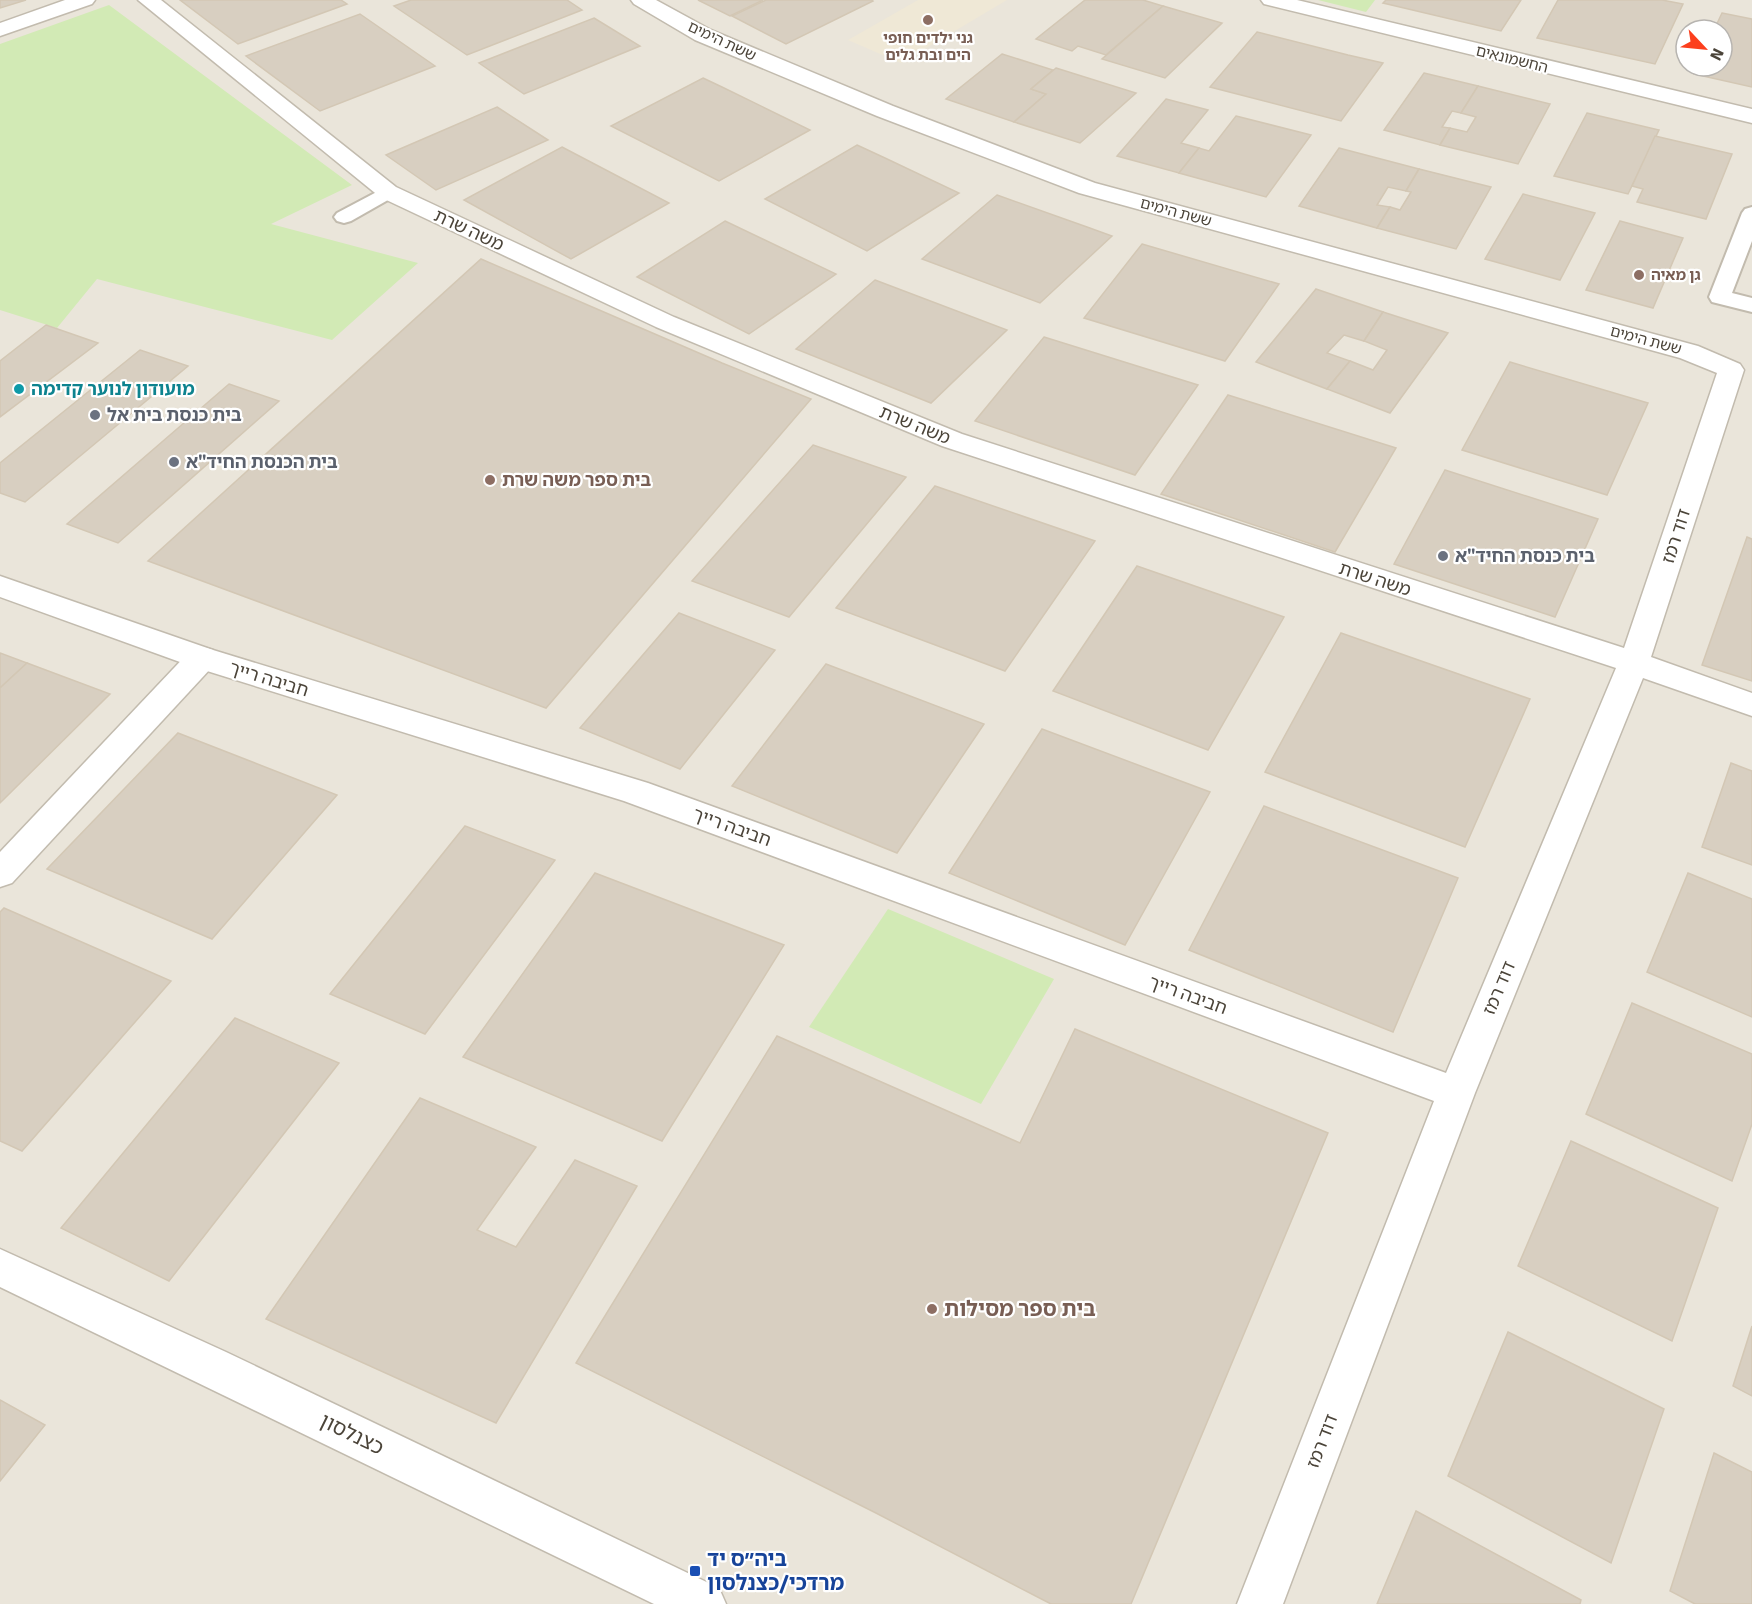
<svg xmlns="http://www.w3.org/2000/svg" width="1752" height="1604" font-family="Signika,'Noto Sans Hebrew',sans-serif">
<rect width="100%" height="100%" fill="#f6f3ec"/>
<!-- residential -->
<path fill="#eae5da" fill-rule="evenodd" d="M0,0H1752V1604H0ZM1686,30H1722V66H1686Z"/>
<!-- education -->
<path fill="#efe8d6" d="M918,0H1007L901,63L848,40Z"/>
<!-- green -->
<g fill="#d2eab5">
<path d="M1318,0H1375L1366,12Z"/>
<path d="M109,5L352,185L271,224L418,263L332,340L97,279L57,328L0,310V44Z"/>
<path d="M888,909L1054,979L981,1104L809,1027Z"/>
</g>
<!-- building -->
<g fill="#d8cfc1" stroke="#d3c7b4" stroke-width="1.5">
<path d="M0,0H26L0,8Z"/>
<path d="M180,0H341L347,4L238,44Z"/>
<path d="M411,0H567L582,10L467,55L394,6Z"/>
<path d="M698,0H763L730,16Z"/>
<path d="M766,0H872L873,1L786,44L732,16Z"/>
<path d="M1085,0H1143L1163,6L1106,55L1078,46L1072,51L1036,39Z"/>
<path d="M1386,0H1521L1501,31L1383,3Z"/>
<path d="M1558,0H1662L1683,4L1655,64L1537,38Z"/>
<path d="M1163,6L1222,23L1165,78L1102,59Z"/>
<path d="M1722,13L1752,19V87L1694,74L1698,66H1722V30H1714Z"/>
<path d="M360,14L435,66L320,111L246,56Z"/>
<path d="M594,18L640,46L524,94L479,63Z"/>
<path d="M1257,32L1348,55L1383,63L1341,121L1210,87Z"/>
<path d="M1002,54L1053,70L1031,89L1046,94L1014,122L946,99Z"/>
<path d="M1056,68L1136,93L1080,143L1014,122L1046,94L1031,89Z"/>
<path d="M1424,73L1478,86L1461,113L1452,111L1442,127L1450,128L1440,145L1384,130Z"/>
<path d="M703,78L722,87L810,130L719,181L611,126Z"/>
<path d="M1478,86L1550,104L1518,164L1440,145L1450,128L1467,132L1476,117L1461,113Z"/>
<path d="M1166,99L1208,110L1181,143L1199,148L1179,173L1117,156Z"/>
<path d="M497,107L548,140L436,190L386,155Z"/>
<path d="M1587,113L1659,130L1628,194L1554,176Z"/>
<path d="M1236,116L1311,135L1266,197L1179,173L1199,148L1209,151Z"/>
<path d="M1655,136L1732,154L1706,219L1637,202L1643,189L1632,186Z"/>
<path d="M857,145L885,158L959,193L867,251L765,199Z"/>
<path d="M562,147L669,203L571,259L464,200Z"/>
<path d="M1339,148L1419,169L1406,191L1388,187L1377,205L1390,207L1377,228L1299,206Z"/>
<path d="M1419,169L1491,187L1456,249L1377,228L1390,207L1400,210L1411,192L1406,191Z"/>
<path d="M1523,194L1595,213L1560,280L1485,259Z"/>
<path d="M997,195L1087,227L1112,236L1040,303L922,259Z"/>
<path d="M725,221L836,274L749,334L637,277Z"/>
<path d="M1620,221L1683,238L1653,308L1586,290Z"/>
<path d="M1142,244L1279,284L1225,361L1084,318Z"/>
<path d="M481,259L722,363L811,399L546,708L148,561Z"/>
<path d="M875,280L1007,330L931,403L796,349Z"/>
<path d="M1316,289L1383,312L1364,341L1344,335L1327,353L1350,361L1327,389L1256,362Z"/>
<path d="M1383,312L1448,333L1390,413L1327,389L1350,361L1373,370L1387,350L1364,341Z"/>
<path d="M46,325L98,343L0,417V361Z"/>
<path d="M1044,337L1198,385L1135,475L975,421Z"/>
<path d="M140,350L188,366L25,502L0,493V463Z"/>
<path d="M1510,362L1648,403L1607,495L1462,450Z"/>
<path d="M229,384L279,401L118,543L67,524Z"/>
<path d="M1228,395L1396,448L1335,552L1161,494Z"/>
<path d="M813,445L906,477L789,617L692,581Z"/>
<path d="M1445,470L1598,519L1555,617L1394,564Z"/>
<path d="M935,486L1095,541L1005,671L836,608Z"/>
<path d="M1747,537L1752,539V681L1702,665Z"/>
<path d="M1137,566L1284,617L1208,750L1053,691Z"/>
<path d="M679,613L775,650L680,769L580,728Z"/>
<path d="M1341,633L1530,699L1465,847L1265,772Z"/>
<path d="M0,653L27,663L0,688Z"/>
<path d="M27,663L110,694L0,803V688Z"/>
<path d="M826,664L984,724L897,853L732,786Z"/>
<path d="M1042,729L1210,792L1125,945L949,873Z"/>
<path d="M178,733L337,795L212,939L47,869Z"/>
<path d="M1731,763L1752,771V865L1702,847Z"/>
<path d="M1264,806L1458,878L1393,1032L1189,950Z"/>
<path d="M465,826L555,860L425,1034L330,994Z"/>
<path d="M595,873L784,945L662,1141L463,1057Z"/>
<path d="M1688,873L1752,899V1017L1647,972Z"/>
<path d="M4,908L171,981L22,1151L0,1141V912Z"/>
<path d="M1632,1003L1752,1054V1124L1732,1181L1586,1114Z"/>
<path d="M235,1018L339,1063L169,1281L61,1228Z"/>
<path d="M1075,1029L1328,1133L1131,1604H1051L874,1512L576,1363L777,1036L1020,1143Z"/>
<path d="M420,1098L536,1147L477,1230L516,1247L575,1160L637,1186L496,1423L266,1319Z"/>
<path d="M1571,1141L1718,1208L1672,1341L1518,1266Z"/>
<path d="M1752,1326V1396L1733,1386Z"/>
<path d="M1508,1332L1664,1409L1611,1563L1448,1476Z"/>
<path d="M0,1400L45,1425L0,1481Z"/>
<path d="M1714,1453L1752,1472V1604H1695L1670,1591Z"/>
<path d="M1416,1511L1581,1600L1580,1604H1377Z"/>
</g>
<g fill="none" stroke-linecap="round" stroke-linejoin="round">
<defs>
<g id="service">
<path d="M388,186L395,188L398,192L395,196L351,221L344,223L337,221L334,217L337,213Z"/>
<path d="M1752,207V241L1732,293L1752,298V312L1712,302L1709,297L1742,213L1745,209Z"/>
</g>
<path id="pedestrian" d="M202,647L213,650L217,658L213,666L12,883L0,887V852L191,650Z"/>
<g id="minor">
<path d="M65,0H95L92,4L0,36V23Z"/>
<path d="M138,0H161L396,187L674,317L962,434L1624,648L1717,373L1680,358L1079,193L877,116L695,40L634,4L631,0H656L711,30L893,106L1095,183L1698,346L1740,364L1744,370L1651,657L1752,693V716L1643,678L1475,1093L1283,1604H1237L1434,1101L624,801L191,666L0,597V576L213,650L648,783L1446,1073L1616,668L942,446L656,327L380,197Z"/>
<path d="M1261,0H1297L1752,109V123L1264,4Z"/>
</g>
<path id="tertiary" d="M0,1249L226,1352L719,1588L726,1604H654L0,1287Z"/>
</defs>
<!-- service casing -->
<use href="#service" stroke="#c2bbae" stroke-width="4"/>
<!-- pedestrian casing -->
<use href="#pedestrian" stroke="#c2bbae" stroke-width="3"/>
<!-- minor casing -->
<use href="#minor" stroke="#c2bbae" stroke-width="3"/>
<!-- tertiary casing -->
<use href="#tertiary" stroke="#c2bbae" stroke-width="3"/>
<!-- service -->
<use href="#service" fill="#fff" fill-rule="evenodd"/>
<!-- pedestrian -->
<use href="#pedestrian" fill="#fff" fill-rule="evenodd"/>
<!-- minor -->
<use href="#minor" fill="#fff" fill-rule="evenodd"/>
<!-- tertiary -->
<use href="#tertiary" fill="#fff" fill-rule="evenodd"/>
</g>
<!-- markers -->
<g fill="#8d6e63" stroke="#fff" stroke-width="2">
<circle cx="928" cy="20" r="6"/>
<circle cx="1639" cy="275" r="6"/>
<circle cx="490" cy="480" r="6"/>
<circle cx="932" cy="1309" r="6"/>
</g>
<circle fill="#0f9aa8" stroke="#fff" stroke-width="2" cx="19" cy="389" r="6"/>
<g fill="#6b7280" stroke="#fff" stroke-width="2">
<circle cx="95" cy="415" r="6"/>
<circle cx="174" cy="462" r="6"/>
<circle cx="1443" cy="556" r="6"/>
</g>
<rect fill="#1a4fb4" stroke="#fff" stroke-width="2" x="689" y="1565" width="12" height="12" rx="3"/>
<g text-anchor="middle" stroke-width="4.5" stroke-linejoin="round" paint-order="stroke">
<!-- far-education labels -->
<g font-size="15" font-weight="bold" fill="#785e54" stroke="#fff">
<text x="928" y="43">גני ילדים חופי<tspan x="928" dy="17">הים ובת גלים</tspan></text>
<text x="1651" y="280" text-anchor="start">גן מאיה</text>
</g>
<!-- far-street labels -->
<g font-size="15" fill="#4b4439" stroke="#fff">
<text transform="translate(722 41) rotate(25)" y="5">ששת הימים</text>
<text transform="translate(1512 59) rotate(14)" y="5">החשמונאים</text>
<text transform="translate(1176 212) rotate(15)" y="5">ששת הימים</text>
<text transform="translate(1646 340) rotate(15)" y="5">ששת הימים</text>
</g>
<!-- street labels -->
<g font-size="18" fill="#4b4439" stroke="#fff">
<text transform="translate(469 230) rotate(25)" y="6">משה שרת</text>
<text transform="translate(915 425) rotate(22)" y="6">משה שרת</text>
<text transform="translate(1676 536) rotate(-72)" y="6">דוד רמז</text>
<text transform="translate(1375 579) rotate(18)" y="6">משה שרת</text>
<text transform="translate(269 679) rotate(17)" y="6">חביבה רייך</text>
<text transform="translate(732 827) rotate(20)" y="6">חביבה רייך</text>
<text transform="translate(1499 988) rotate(-67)" y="6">דוד רמז</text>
<text transform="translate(1188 995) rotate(20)" y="6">חביבה רייך</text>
<text transform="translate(1322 1441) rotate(-69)" y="6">דוד רמז</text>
</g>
<!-- culture labels -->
<g font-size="18" font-weight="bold" fill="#0d838f" stroke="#fff" text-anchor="start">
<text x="31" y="395">מועודון לנוער קדימה</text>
</g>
<!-- worship labels -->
<g font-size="18" font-weight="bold" fill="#5b616d" stroke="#fff" text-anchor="start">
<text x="107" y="421">בית כנסת בית אל</text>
<text x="186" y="468">בית הכנסת החיד"א</text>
<text x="1455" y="562">בית כנסת החיד"א</text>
</g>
<!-- education labels -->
<g font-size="18" font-weight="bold" fill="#785e54" stroke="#fff" text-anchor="start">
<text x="502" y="486">בית ספר משה שרת</text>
</g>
<!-- near-education labels -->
<g font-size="21" font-weight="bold" fill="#785e54" stroke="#fff" text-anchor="start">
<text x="944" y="1316">בית ספר מסילות</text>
</g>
<!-- near-street labels -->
<g font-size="21" fill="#4b4439" stroke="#fff">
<text transform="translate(352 1434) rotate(26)" y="7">כצנלסון</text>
</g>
<!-- near-transit labels -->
<g font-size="21" font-weight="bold" fill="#164399" stroke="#fff" text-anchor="start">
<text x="707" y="1566">ביה״ס יד<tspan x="707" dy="24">מרדכי/כצנלסון</tspan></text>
</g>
</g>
<!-- north arrow -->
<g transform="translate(1704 48) rotate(116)"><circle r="28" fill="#ffffff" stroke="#b7b4b0" stroke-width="1.5"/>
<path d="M0-4.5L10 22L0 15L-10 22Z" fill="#fc3f1d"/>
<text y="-9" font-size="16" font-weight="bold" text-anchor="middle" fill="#4b4439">N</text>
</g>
</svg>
